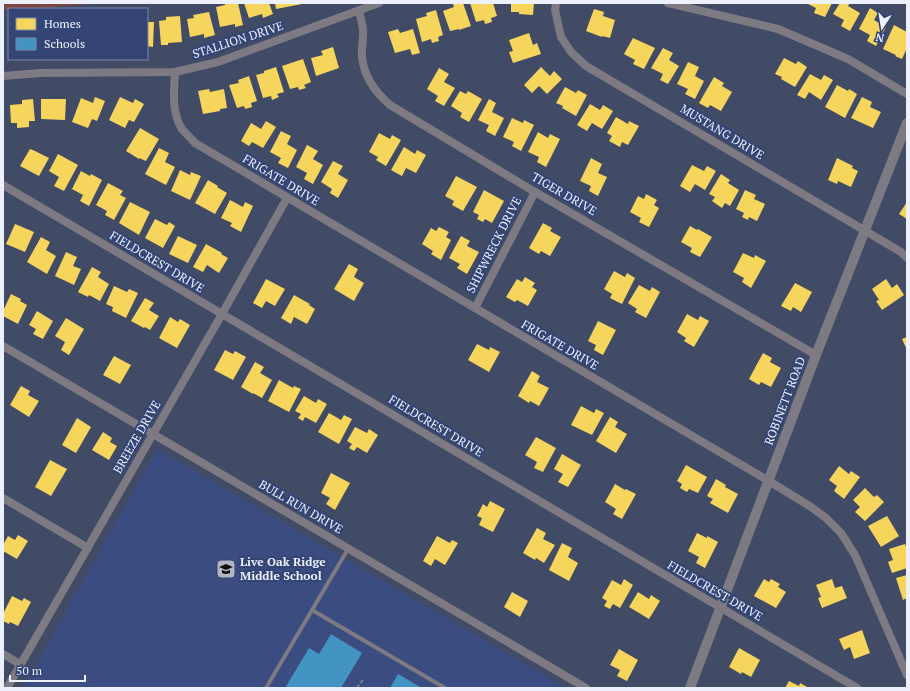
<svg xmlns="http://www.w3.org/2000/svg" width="910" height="691" font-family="'PT Serif',serif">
<rect width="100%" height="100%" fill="#424b66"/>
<!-- built -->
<path fill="#3a4c80" d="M157,449L566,688H23Z"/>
<!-- green -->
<path fill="#7f4543" d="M3,3H106L22,9H9V10H3Z"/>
<!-- homes -->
<g fill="#f6d55c">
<path d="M225,3H238L243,25L235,27V24L220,27L216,7L225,5Z"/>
<path d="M244,3H269L273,14L263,18L262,14L249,18Z"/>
<path d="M275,3H302V4L276,9Z"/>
<path d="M455,3H463L471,26L459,30V29L450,31L443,11L454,7L453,4Z"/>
<path d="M470,3H493L497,16L491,18L492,22L485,24L484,20L476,22Z"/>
<path d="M511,3H534L533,15L519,14V12H511Z"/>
<path d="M806,3H832L825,17L814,13L816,8Z"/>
<path d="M840,3H850L848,6L860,13L850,31L841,26L844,20L833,14Z"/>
<path d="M870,8L878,13L874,20L886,27L876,46L867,41L870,35L859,29Z"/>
<path d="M594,9L604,12L603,16L615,20L610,38L602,36V37L586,31Z"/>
<path d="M436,10L443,35L438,37L439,41L432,43L431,39L422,42L416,19L427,16L426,13Z"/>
<path d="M209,12L215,35L204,38V34L190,37L187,19L194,18L193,15Z"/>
<path d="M180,16L182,42L168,43V45H161L159,21L166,20V17Z"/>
<path d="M147,22H154L153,47L147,46Z"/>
<path d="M894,25L907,32L906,34L907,35V48L902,59L895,56L896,55L883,49Z"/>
<path d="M398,29L400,33L413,29L420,53L412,55L410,49L395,53L388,32Z"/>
<path d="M529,33L533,45L537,43L541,54L513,63L509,52L513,51L509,40Z"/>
<path d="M633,38L655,48L644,69L633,64L635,60L624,54Z"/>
<path d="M333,47L339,68L316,76L311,58L323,55L321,51Z"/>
<path d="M663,48L673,53L669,60L679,66L668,84L660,80L663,74L651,68Z"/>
<path d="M784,58L796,64L798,61L807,67L795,87L781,79L782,77L775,74Z"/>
<path d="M303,59L311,82L304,85L306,88L299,90L298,87L290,89L282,66Z"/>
<path d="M688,62L699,67L695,76L704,81L695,99L685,94L688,89L677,84Z"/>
<path d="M276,67L284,92L277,94L279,97L272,100L271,96L263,98L256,75L264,73V71Z"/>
<path d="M541,67L550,76L554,71L562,79L547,94L539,86L532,93L524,85Z"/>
<path d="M439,68L449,74L444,82L455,88L444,106L435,101L438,96L427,89Z"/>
<path d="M810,74L821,80L824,75L833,80L821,100L809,92L805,99L797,95Z"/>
<path d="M249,76L257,101L251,103L252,107L245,109L244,106L237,108L229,85L239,83L238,80Z"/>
<path d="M714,77L724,83L722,86L732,92L721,111L710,105L708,108L699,103Z"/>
<path d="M837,85L848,91L849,89L857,94L845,118L825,107Z"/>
<path d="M565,87L576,93L578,90L587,95L576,116L562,108L563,106L556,103Z"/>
<path d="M209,89L210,92L224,89L227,108L220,109V111L203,114L198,91Z"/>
<path d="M460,91L466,94L468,91L482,99L469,122L460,117L462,113L451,106Z"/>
<path d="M95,97L105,101L97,121L92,119L88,128L72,122L81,98L93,103Z"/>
<path d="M120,97L133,103L135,99L144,104L134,122L129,120L125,128L109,120Z"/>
<path d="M862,97L872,102L870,107L881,112L873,128L851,118Z"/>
<path d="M33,99L35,121H29V127L17,128V123H11L10,105L22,104V100Z"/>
<path d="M41,99H66L65,120L41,119Z"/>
<path d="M489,99L496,103L492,112L504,118L495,136L486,131L489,125L478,120Z"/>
<path d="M590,104L600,110L603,105L613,111L602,129L592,123L587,131L577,125Z"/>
<path d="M616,117L628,124L629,121L639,126L628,145L622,142L620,147L609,141L612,136L607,133Z"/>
<path d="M512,118L523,123L524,120L534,125L521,151L512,146L514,142L503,137Z"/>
<path d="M266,121L276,127L263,148L252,142L249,146L241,141L251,123L261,129Z"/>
<path d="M140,128L159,139L146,161L139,158V159L126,151Z"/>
<path d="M281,131L291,136L287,144L297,150L288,168L278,163L281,158L270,152Z"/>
<path d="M538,132L548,138L550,134L560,139L546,167L537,162L539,157L528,152Z"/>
<path d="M379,133L390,139L392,135L401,140L386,166L376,160L378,157L369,152Z"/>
<path d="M307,145L318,151L313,159L323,165L313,184L304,179L307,173L296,167Z"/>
<path d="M404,147L415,154L417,150L426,155L416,173L406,168L402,176L391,170Z"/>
<path d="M159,148L169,153L165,162L175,167L166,185L145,174Z"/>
<path d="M30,149L35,151L49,158L39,176L20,166Z"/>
<path d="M58,154L78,165L64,191L54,186L59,177L49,171Z"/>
<path d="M591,158L602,164L598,173L607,177L598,196L589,191L591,186L580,181Z"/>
<path d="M837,158L853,166L852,168L858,171L851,187L838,181L837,184L828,180Z"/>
<path d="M333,161L343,166L338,174L348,180L338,198L330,193L332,189L321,182Z"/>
<path d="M692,165L704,171L707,166L716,171L705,190L695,184L690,192L680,186Z"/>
<path d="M180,170L190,175L191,172L201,176L190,200L171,191Z"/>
<path d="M81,171L90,176L91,174L102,180L89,206L80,201L83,195L72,189Z"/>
<path d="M721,174L730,180L728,183L739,190L730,206L725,203L722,208L712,201L715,197L709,194Z"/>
<path d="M456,176L477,187L463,211L452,205L454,201L445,196Z"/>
<path d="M208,180L218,186L217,187L227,193L215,214L195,203Z"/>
<path d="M108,183L123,191L120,195L126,198L114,220L105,215L107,211L96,205Z"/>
<path d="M484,190L504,201L492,223L485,219L483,222L477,219L479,215L473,212Z"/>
<path d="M745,190L756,195L754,199L765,204L757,221L749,217L748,220L742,217L744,213L736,209Z"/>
<path d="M646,194L657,200L654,205L659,208L649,227L639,222L641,218L630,212L638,196L644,199Z"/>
<path d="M230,200L243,207L245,202L253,206L241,232L230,226L232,223L221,218Z"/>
<path d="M130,202L150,212L139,235L119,223Z"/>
<path d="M907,202V219L899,214Z"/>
<path d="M155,219L167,225L169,222L175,226L163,248L145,238Z"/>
<path d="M543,223L552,228L550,231L561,237L550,256L541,251L539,254L529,248Z"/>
<path d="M15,224L34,232L25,252L6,244Z"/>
<path d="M690,226L697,230L698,229L712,237L700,257L690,252L692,248L681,242Z"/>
<path d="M439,227L449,232L446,237L451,240L441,260L431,254L433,251L422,244L431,228L436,231Z"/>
<path d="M178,236L197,245L188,263L169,254Z"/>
<path d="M461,236L470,241L467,246L479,252L467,274L457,268L460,264L449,258Z"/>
<path d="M41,237L50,242L46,250L56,256L47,274L27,262Z"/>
<path d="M206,244L222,253L221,254L228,258L219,273L207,265L203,272L193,267Z"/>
<path d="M66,252L77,257L73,266L81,269L74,285L55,276Z"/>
<path d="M743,253L754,258L755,255L766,261L751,288L742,282L744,278L733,272Z"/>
<path d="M349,264L358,269L354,277L364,283L354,301L334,289Z"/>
<path d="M92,267L101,272L98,277L109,284L100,301L89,295L88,297L78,292Z"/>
<path d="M614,271L625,277L627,273L635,278L622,304L610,298L612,294L604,289Z"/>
<path d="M525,277L535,283L532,287L537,290L528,306L517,300L515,302L506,297L517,279L522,282Z"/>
<path d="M266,279L285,289L275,306L266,301L262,308L253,303Z"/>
<path d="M886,279L892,288L897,284L904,295L882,310L876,301L879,300L872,289Z"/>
<path d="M795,283L812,292L801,312L793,307L791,311L781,306Z"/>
<path d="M639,285L650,291L652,287L660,292L646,318L635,312L637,309L628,303Z"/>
<path d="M114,286L127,292L129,289L138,293L126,318L112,311L113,307L106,304Z"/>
<path d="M11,294L21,299L20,301L27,305L18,324L3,316V311Z"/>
<path d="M294,295L310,304L309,305L315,309L307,324L294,317L291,324L281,318Z"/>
<path d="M145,298L154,303L149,310L159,316L150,330L145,327L144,328L131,321Z"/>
<path d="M37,311L53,321L43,339L33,334L36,329L29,325Z"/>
<path d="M687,314L698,320L700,316L709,321L694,347L684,341L686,338L677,332Z"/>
<path d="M170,317L178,322L180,319L190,325L177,348L159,338Z"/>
<path d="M66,318L84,329L69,355L61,350L65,342L55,336Z"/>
<path d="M598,321L616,330L603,355L594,350L596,345L588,341Z"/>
<path d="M907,337V350L902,339Z"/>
<path d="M477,344L489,350L490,347L500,352L489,372L468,360Z"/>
<path d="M225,350L233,354L235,351L246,357L233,380L214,370Z"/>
<path d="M763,353L772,358L770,362L781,368L771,387L761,382L759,385L749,379Z"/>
<path d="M114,356L131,365L120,384L103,375Z"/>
<path d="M255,362L264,367L260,373L272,380L262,398L253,393V394L241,387Z"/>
<path d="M532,371L540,376L537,382L549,388L539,406L530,401L529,403L518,396Z"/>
<path d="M279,380L293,388L294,386L301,389L289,412L268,401Z"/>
<path d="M21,386L30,391L28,395L39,401L29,417L10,405Z"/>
<path d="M304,396L316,403L318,399L327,404L316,423L305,417L303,421L298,418L301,414L295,411Z"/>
<path d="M581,406L594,413L596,409L604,413L592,435L571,425Z"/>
<path d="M329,413L341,420L344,415L352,419L339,444L318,432Z"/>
<path d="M610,417L618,422L615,427L627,434L616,453L596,441Z"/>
<path d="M77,418L91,427L76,453L62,445Z"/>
<path d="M355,427L367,433L369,429L378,435L367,453L357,447L354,451L349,448L352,444L347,441Z"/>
<path d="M103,432L112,438L110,442L117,446L109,460L92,450Z"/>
<path d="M536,437L556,448L543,472L534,468L537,462L525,455Z"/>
<path d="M562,454L581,465L568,487L558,482L563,474L554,469Z"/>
<path d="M50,460L67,469L51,496L35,487Z"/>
<path d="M686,465L707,477L698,493L689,489L687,492L680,488L682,484L677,481Z"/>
<path d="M839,466L849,474L851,471L860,477L844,499L834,491L837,486L829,480Z"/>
<path d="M331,473L350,483L335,510L326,504L330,498L321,493Z"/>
<path d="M716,479L726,485L725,487L738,494L728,513L710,503L713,499L707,496Z"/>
<path d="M615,484L625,490L626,489L636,494L622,519L613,514L616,509L605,502Z"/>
<path d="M865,488L874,497L877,495L884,502L865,521L855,512L860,507L853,500Z"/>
<path d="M490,501L505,509L493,532L479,525L482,518L477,516L483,504L487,507Z"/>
<path d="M887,516L899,536L881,547L868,526Z"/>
<path d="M537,528L546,533L543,539L555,545L544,563L536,558L535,560L523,553Z"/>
<path d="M697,533L707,538V536L718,542L705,568L696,563L699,557L688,551Z"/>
<path d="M18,535L28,541L17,559L3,551V545L8,536L15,540Z"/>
<path d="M437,536L450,543L452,540L458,543L445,565L435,559L431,566L423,561Z"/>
<path d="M562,543L572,548L568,557L578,563L569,581L549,570Z"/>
<path d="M905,544L907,549V568L892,573L888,562L893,560L889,549Z"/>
<path d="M907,575V598L903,600L896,578Z"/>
<path d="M624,579L633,585L620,608L613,604L610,609L604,606L607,601L602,598L612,580L621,585Z"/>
<path d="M764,579L769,582L771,579L780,584L778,587L786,592L776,608L754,596Z"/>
<path d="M832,579L835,588L842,586L847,598L822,608L818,598L821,597L816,585Z"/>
<path d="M512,592L528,601L520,617L504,607Z"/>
<path d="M638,592L649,599L651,595L660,601L649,619L629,607Z"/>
<path d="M12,596L22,601L24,598L31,602L18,626L10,622L9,624L3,621V614Z"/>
<path d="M862,630L870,653L854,659L850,647L844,650L839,639Z"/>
<path d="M739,648L760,660L751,677L742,672L741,674L729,667Z"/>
<path d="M619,649L638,660L627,681L617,676L620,670L610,665Z"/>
<path d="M789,681L799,686L800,683L809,688H785Z"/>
</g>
<!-- schools -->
<g fill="#4393c3">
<path d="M331,634L362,653L341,688H285L309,648L319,654Z"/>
<path d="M398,674L422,688H390Z"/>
</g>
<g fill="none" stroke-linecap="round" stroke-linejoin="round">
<!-- path -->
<path stroke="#7c7b86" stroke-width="2" stroke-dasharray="4 2" stroke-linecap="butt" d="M357,688L364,678"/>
<!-- service -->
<g stroke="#7e7a83" stroke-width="4">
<path d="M312,610L445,688"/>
<path d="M266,688L348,549"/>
</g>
<!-- minor -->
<g stroke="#7e7a83" stroke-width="8">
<path d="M556,3L555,10L561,37L571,52L586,66L901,252L907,258"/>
<path d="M668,3L778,29L848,59L907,94"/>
<path d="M359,10C360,16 362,23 363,29C364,38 361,48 362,57C364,76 376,93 390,105L535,192L816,355"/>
<path d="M175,72C174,90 171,112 182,129C186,134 191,138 195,143L769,481L811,507L826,518L841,533L855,555L907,675"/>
<path d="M3,76L41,73L175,72L218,62L379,3"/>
<path d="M3,185L857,688"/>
<path d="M475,308L535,192"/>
<path d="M3,346L586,688"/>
<path d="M3,498L88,548"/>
<path d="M3,654L20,664"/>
<path d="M7,688L222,314L287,198"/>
</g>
<!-- tertiary -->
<path stroke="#7e7a83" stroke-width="10" d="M690,688L816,355L907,123"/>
</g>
<!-- icons -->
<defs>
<symbol id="school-square" viewBox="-11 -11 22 22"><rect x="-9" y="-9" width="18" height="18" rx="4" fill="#b0b7c8" stroke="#334475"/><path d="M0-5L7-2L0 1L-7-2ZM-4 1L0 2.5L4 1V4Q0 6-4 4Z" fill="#111"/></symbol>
</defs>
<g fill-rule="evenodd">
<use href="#school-square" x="215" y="558" width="22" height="22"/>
</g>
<g text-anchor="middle" stroke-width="4" stroke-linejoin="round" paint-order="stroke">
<!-- street labels -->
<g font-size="12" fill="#ecf1fd" stroke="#334475">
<text transform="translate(238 40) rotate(-18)" y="4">STALLION DRIVE</text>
<text transform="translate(722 132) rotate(31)" y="4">MUSTANG DRIVE</text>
<text transform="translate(281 180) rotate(31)" y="4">FRIGATE DRIVE</text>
<text transform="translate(564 194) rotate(30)" y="4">TIGER DRIVE</text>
<text transform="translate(494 245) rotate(-63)" y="4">SHIPWRECK DRIVE</text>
<text transform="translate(157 262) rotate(31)" y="4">FIELDCREST DRIVE</text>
<text transform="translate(560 345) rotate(30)" y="4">FRIGATE DRIVE</text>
<text transform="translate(785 401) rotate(-69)" y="4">ROBINETT ROAD</text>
<text transform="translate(436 426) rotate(31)" y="4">FIELDCREST DRIVE</text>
<text transform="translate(137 437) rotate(-60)" y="4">BREEZE DRIVE</text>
<text transform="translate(301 507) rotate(30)" y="4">BULL RUN DRIVE</text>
<text transform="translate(715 591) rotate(30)" y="4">FIELDCREST DRIVE</text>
</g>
<!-- poi labels -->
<g font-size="12" font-weight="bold" fill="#ecf1fd" stroke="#334475" text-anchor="start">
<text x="240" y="566">Live Oak Ridge<tspan x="240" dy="14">Middle School</tspan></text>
</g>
</g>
<!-- border -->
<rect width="910" height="691" fill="none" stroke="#ecf1fd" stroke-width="8"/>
<!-- legend -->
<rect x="8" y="8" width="140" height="52" fill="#334475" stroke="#7d89ab"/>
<rect x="16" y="18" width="20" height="12" fill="#f6d55c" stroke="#7d89ab"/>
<text x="44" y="28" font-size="12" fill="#ecf1fd">Homes</text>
<rect x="16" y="38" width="20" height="12" fill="#4393c3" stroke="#7d89ab"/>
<text x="44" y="48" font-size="12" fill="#ecf1fd">Schools</text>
<!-- north arrow -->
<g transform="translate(882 28) rotate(192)" stroke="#334475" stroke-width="3" paint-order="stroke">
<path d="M0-3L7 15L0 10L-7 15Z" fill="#ecf1fd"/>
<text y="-6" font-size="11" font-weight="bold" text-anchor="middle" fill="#ecf1fd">N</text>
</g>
<!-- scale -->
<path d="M10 675v6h75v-6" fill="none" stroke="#ecf1fd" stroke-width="2"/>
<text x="16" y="675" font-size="12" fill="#ecf1fd" stroke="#334475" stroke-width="3" paint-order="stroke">50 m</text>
</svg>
